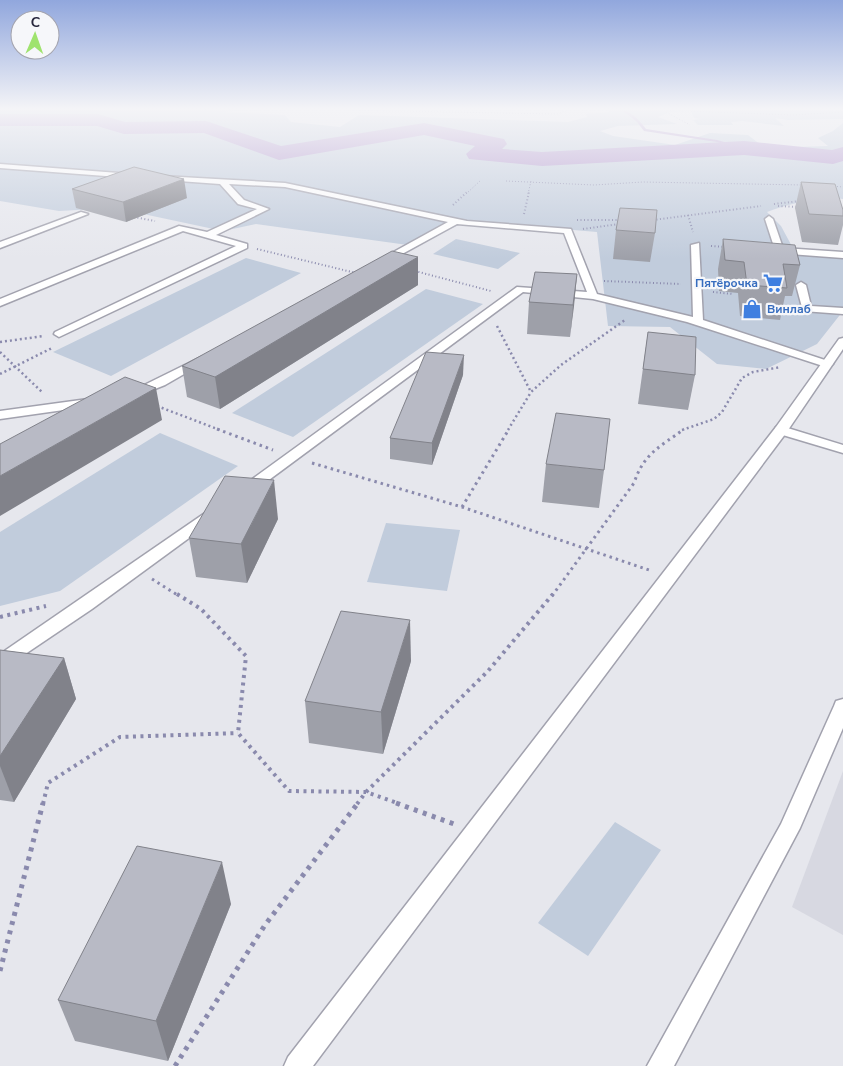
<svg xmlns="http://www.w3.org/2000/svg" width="843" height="1066" font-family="'Nunito Sans',sans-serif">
<rect width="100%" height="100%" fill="#e6e7ed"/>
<!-- built -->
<path fill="#d7d8e1" d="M843,771V935L792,907Z"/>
<!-- green -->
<g fill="#c1ccdc">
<path d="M0,110H248L223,112L285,115L291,122L340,127L359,115L568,122L587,117L586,114L609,112L610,110L843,111V119L788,120L775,118L784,126L742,121L731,122L733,125H698L693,120L701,119L694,118L691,111L670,112L658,117L677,124L618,126L600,131L613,136L675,145L710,133L748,135L765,148L828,146L818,138L833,131L843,123V199C817,197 792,203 767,212L781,226L795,252L843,251V311L817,344L766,369L717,364L670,327L608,326L597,232L467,221L415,246L256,224L223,231L115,208L59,211L0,201Z"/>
<path d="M456,239L520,253L498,269L433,254Z"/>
<path d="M246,258L301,273L111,376L53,352Z"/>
<path d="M426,289L483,304L293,437L232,413Z"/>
<path d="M160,433L238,466L60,591L0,606V532Z"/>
<path d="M386,523L460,530L447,591L367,582Z"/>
<path d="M615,822L661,850L588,956L538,923Z"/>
</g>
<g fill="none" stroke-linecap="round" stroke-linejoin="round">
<!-- stream -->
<path fill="#af94cc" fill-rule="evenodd" d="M622,110C632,112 640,121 646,129L717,140L746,148L744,149L717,142L644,131L637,122Z"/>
<!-- river -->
<path fill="#af94cc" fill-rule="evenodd" d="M0,114H98L125,122L206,121L281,146L424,123L504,139L507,144L502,149L542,152L744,141L832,150L843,147V161L833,164L744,155L542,166L469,159L466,154L475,146L424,135L279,160L204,133L124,134L97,126H0Z"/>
<defs>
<g id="lane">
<path d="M0,164L132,174L136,176L132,178L0,168Z"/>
<path d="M162,176L285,183L467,221L571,229L597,294L693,317L691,245L699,243L703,320L831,362L833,364L827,367L823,366L687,322L593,299L523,292L250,494H240L238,491L240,488L517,287L587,292L564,233L457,224L382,265L377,262L379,260L448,222L285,187L229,184L244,200L269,209L216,235L247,244V248L59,337L54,334L55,332L236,246L183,231L0,306V299L179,226L207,232L257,209L238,204L220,184L165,180L161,178Z"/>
<path d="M81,212L88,214L0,248V242Z"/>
<path d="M769,216L773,219L783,248L843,252V258L776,253L765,219Z"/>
<path d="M801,282L806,285L811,306L843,308V314L803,311L796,285Z"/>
<path d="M201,357L205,358V362L165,385L132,398L126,394Z"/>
<path d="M88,399L92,400L94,403L92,406L0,419V411Z"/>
<path d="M781,426L843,445V453L776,433L775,430L776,427Z"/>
<path d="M210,512L215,513L217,516L215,519L92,609L6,667L0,669V654L205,513Z"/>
<path d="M843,699V728L800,828L674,1066H647L781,824L834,706L836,701Z"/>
</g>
<path id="street" d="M843,338V349L786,433L313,1066H284L288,1057L776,427L839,339Z"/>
</defs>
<!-- lane casing -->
<use href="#lane" stroke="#a2a2ae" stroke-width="3"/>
<!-- street casing -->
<use href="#street" stroke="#a2a2ae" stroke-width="3"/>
<!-- path-far5 -->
<g stroke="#8a8aad" stroke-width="1" stroke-dasharray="1 2" stroke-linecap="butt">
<path d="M196,110H241"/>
<path d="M344,110L557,114L568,110H566"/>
<path d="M390,110H408"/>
<path d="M658,110L794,115L843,112"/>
<path d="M666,112L690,125"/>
<path d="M506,181L594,185L643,182L803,185"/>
<path d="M831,186L843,187"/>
<path d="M466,194L481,180"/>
<path d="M528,194L531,181"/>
</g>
<!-- path-far4 -->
<g stroke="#8a8aad" stroke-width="2" stroke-dasharray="1 2.5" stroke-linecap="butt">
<path d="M774,204L800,201"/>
<path d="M453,205L467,192"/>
<path d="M778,206L799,207"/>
<path d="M524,214L529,192"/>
<path d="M688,215L693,232"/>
<path d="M134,217L155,221"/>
<path d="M577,220H620"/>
<path d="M653,220L761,206"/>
<path d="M583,229L619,224"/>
<path d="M711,246L725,247"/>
<path d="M257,249L356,273"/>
<path d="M415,271L491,291"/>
<path d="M604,281L681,284"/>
<path d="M713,292L733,294"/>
</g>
<!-- path-far3 -->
<g stroke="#8a8aad" stroke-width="2.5" stroke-dasharray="2 3" stroke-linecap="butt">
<path d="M497,326L531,392"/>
<path d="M0,342L44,336"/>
<path d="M0,352L43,393"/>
<path d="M0,374L52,348"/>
<path d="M157,406L220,430"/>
<path d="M508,430L531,392L561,365L625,320"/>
<path d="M682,430L714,419L722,412L742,378L753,372L781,367"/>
</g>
<!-- path-far2 -->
<g stroke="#8a8aad" stroke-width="3" stroke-dasharray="2.5 4" stroke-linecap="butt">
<path d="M217,429L273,450"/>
<path d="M312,463L462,507L649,570"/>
<path d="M462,507L509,429"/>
<path d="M152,579L179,596"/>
<path d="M552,596L634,483C644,453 660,447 684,429"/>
</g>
<!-- path-far1 -->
<g stroke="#8a8aad" stroke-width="4" stroke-dasharray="3 4.5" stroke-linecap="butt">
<path d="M177,594L201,609L246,656L238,733L289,791L366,792L400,804"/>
<path d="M0,617L46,606"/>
<path d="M43,804L48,783L120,737L238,733"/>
<path d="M357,804L366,792L488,671L553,594"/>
</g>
<!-- path -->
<g stroke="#8a8aad" stroke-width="5" stroke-dasharray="4 5.5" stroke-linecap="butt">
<path d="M396,803L454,824"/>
<path d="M0,971L43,803"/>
<path d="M175,1066L265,925L358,803"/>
</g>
<!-- lane -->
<use href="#lane" fill="#fff" fill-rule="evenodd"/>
<!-- street -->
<use href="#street" fill="#fff" fill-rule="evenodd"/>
</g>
<!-- wall -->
<g fill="#9ea0a9">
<path d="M801,182L843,210V225L838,245L802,242L795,208Z"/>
<path d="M72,189L187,198L126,222L76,208Z"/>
<path d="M616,230L655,233L650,262L613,259Z"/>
<path d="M723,239L800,265L792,296H785L780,320L740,316L738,293L719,291L718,269Z"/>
<path d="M418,257V285L220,409L187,397L182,366Z"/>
<path d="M577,274L570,337L527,334L529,302Z"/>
<path d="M648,332L695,375L688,410L638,404Z"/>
<path d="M463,375L432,465L390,459V438Z"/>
<path d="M546,464L604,470L599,508L542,502Z"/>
<path d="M278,519L247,583L196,577L189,538Z"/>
<path d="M0,650L64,658L76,699L14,802L0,800Z"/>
<path d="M411,661L383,754L309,743L305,701Z"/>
<path d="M231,904L168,1061L75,1041L58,1000Z"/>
</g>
<!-- shaded-wall -->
<g fill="#81828a">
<path d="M184,179L187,198L126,222L123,202Z"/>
<path d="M418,257V285L220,409L215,377Z"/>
<path d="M577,274L574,306L570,337L573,305Z"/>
<path d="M464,355L463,375L432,465V443Z"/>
<path d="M156,388L162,420L0,516V476Z"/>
<path d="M274,480L278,519L247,583L241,544Z"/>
<path d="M410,620L411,661L383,754L381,712Z"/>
<path d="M64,658L76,699L14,802L0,766V756Z"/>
<path d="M222,862L231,904L168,1061L156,1021Z"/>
</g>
<!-- building -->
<g fill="#b8bac5" stroke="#81828a">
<path d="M134,167L184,179L123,202L72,189Z"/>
<path d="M801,182L835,184L843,210V216L809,214Z"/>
<path d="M620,208L657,210L655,233L616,230Z"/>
<path d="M723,239L795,245L800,265L783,264L787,288L747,285L744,262L725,260Z"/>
<path d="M392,251L418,257L215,377L182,366Z"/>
<path d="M535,272L577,274L573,305L529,302Z"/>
<path d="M648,332L696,337L695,375L643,369Z"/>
<path d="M426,352L464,355L432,443L390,438Z"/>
<path d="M125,377L156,388L0,476V444Z"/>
<path d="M556,413L610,419L604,470L546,464Z"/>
<path d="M225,476L274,480L241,544L189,538Z"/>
<path d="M341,611L410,620L381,712L305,701Z"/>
<path d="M0,650L64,658L0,756Z"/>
<path d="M137,846L222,862L156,1021L58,1000Z"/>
</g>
<!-- sky -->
<linearGradient id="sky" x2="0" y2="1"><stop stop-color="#91a7dd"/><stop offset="0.42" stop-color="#f4f4f7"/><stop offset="1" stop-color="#f4f4f7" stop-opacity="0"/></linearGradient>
<rect width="843" height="259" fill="url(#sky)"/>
<!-- icons -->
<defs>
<symbol id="supermarket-bare" viewBox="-9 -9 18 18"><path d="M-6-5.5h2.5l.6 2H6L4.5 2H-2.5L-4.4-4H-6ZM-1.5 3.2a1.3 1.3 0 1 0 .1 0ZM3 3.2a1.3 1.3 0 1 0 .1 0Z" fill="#3f7fe0" stroke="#f6f7fa" stroke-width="2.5" paint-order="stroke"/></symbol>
<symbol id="shop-bare" viewBox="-9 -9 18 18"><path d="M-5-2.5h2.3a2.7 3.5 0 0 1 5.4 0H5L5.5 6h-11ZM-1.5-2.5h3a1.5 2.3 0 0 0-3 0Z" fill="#3f7fe0" stroke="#f6f7fa" stroke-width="2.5" paint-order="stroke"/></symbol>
</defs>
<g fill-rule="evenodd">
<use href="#supermarket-bare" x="759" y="269" width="28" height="28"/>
<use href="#shop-bare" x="738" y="295" width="28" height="28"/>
</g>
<g text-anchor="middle" stroke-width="4.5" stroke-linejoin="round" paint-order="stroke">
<!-- far-shop labels -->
<g font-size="12" font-weight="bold" fill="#366cbe" stroke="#f6f7fa" text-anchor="end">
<text x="758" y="287">Пятёрочка</text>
<text x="767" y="313" text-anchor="start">Винлаб</text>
</g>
</g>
<!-- north arrow -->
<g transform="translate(35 35) rotate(2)"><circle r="24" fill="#f6f7fa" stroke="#a4a4ae"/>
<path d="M0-4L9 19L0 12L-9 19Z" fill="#9fe36e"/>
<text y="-8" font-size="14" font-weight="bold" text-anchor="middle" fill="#28273d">С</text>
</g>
</svg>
